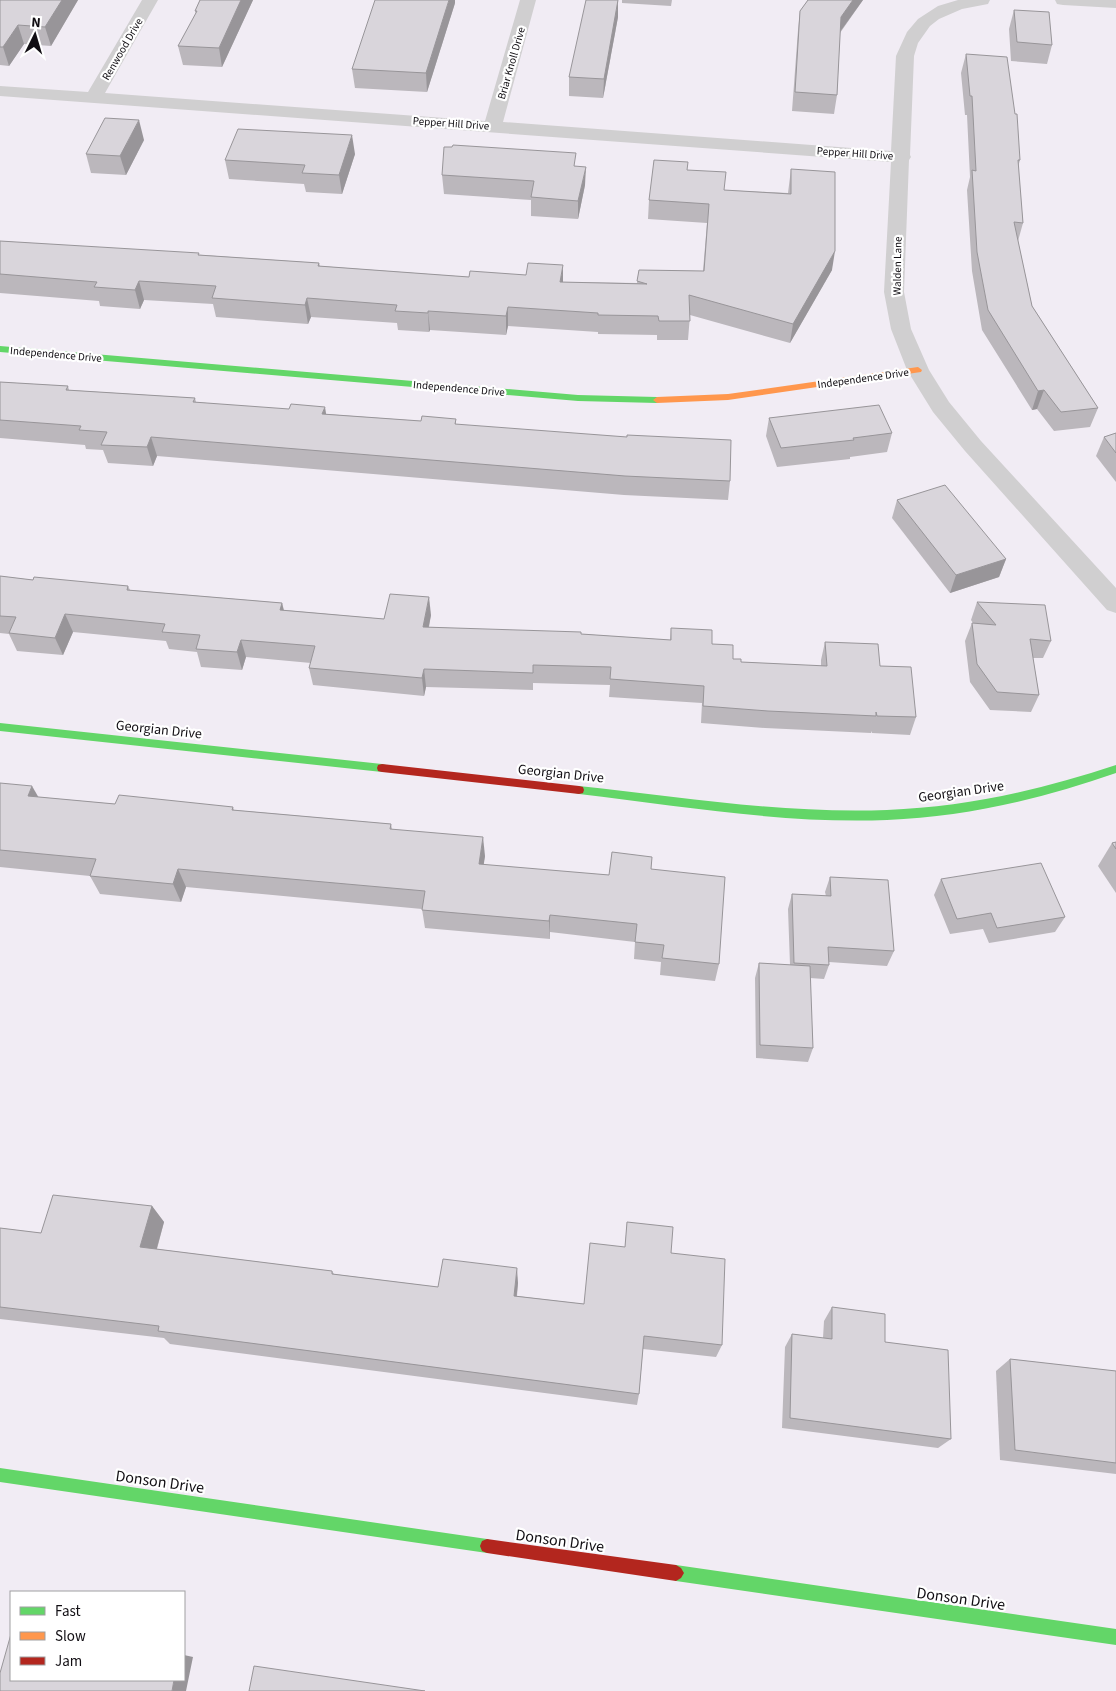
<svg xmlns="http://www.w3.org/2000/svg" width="1116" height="1691" viewBox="0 0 1116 1691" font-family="'Source Sans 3',sans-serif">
<rect width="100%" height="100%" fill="#f1ecf4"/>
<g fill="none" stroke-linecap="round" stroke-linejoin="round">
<g fill="#d0cfd0" fill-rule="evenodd">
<polygon points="142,0 158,0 105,93 485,121 520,0 536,0 503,122 891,151 896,56 907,32 918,19 938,6 958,0 990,0 988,4 962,9 939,19 930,26 918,43 914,56 910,155 911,157 909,160 904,292 911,329 929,370 949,402 981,441 1116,588 1116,613 1107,610 965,451 933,412 907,370 891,329 884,292 891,162 0,96 0,86 88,92"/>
<polygon points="1055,0 1116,0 1116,8 1063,5 1057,4"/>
</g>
<g fill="#63d668" fill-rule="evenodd">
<polygon points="0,346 578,395 657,397 661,400 657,403 578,401 0,352"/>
<polygon points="0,723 382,764 386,765 387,768 386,771 382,772 0,731"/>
<path d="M1116 765V773C1042 799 966 817 887 820 784 824 681 806 579 794L575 793 574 790 575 787 579 786C681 797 784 814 887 810 966 807 1041 790 1116 765Z"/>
<polygon points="0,1468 487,1539 492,1541 494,1546 492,1551 487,1553 0,1482"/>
<polygon points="676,1565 1116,1629 1116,1645 676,1581 671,1578 668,1573 671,1568"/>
</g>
<polygon fill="#ff974d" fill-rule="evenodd" points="918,367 922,370 921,372 728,400 657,403 653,400 657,397 728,394"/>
<g fill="#b3261e" fill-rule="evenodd">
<polygon points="382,764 579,786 583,787 584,790 583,793 579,794 382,772 378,771 377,768 378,765"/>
<polygon points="487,1539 676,1565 681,1568 684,1573 681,1578 676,1581 487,1553 482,1551 480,1546 482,1541"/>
</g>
</g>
<g fill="#bbb7bc">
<polygon points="0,0 78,0 51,46 24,44 9,66 0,65"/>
<polygon points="200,0 253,0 222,67 183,65 178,46 196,14 195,11"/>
<polygon points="618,0 618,17 603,98 569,96 569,77"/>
<polygon points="622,0 672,0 671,6 622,3"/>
<polygon points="808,0 863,0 840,33 837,95 834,114 792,111 798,30 800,11"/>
<polygon points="455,3 427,92 355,88 352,69"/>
<polygon points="1014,10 1052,45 1047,64 1011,61 1009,29"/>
<polygon points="966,54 1020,160 1018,167 1023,223 1018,241 1032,306 1098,408 1090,427 1054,431 1037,409 1032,410 982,330 972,271 967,190 970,177 967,115 965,115 961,73"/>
<polygon points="144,140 126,175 91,173 86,154"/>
<polygon points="355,154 342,194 306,192 304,184 229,179 225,160"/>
<polygon points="576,166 585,185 578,219 531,216 531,200 444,194 442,175"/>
<polygon points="791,169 832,270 790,343 690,315 688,340 657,340 657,335 598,334 598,332 508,326 506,335 430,330 429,332 398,330 397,323 311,317 308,324 216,317 213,304 144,300 140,309 100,306 99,301 0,293 0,241 319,263 320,266 469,277 563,282 637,283 639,270 703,271 707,223 648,219 649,200 687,170 724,190 788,193"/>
<polygon points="0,382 68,386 69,390 195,398 196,402 326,414 421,421 456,419 456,424 730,481 728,500 624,495 157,456 153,466 108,463 103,450 86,449 85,445 0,438"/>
<polygon points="769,418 892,433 887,452 850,457 850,459 777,467 766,436"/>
<polygon points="1116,433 1116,482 1096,456 1104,437"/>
<polygon points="897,500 1006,559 999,577 950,593 892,518"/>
<polygon points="0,576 33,580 128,586 130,590 282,603 284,610 384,619 431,615 429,627 581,634 670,640 671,628 712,644 733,659 741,662 821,666 821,660 825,642 880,666 916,717 910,735 872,733 871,731 871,733 765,728 701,723 702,703 609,697 610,685 533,683 533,690 426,687 424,696 313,685 309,668 311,663 246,657 242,670 201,667 197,652 169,649 166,641 73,632 63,655 17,651 9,634 0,633"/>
<polygon points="977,602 1051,641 1043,658 1033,658 1039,695 1031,712 990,710 970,682 965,641 972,623 973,623 971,620"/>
<polygon points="0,783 38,797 115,804 233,807 234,810 391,824 392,829 485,856 483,865 609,875 651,869 719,964 715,981 660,975 661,962 634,959 635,942 550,932 550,939 425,928 422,909 186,887 181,902 100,894 90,876 0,867"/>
<polygon points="1116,842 1116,893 1098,866 1112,843"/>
<polygon points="830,877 894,951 887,966 829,962 829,965 824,979 810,978 813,1048 808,1062 756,1058 755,978 759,963 790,965 788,909 792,894 826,896 825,892"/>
<polygon points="941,879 1065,917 1055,932 989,943 983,929 950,934 934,895"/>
<polygon points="152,1206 164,1222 157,1249 332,1271 334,1274 438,1287 518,1283 517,1296 584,1304 625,1247 627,1222 671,1253 722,1345 716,1357 643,1349 639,1394 637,1405 170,1344 164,1338 0,1319 0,1228 41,1233"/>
<polygon points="832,1307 885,1342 951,1439 938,1448 782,1428 785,1347 792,1334 823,1338 824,1321"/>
<polygon points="1010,1359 1116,1371 1116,1474 1000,1460 996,1371"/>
</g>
<g fill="#989599">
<polygon points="62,0 78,0 51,46 45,27"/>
<polygon points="241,0 253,0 222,67 219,48"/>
<polygon points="449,0 455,0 455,3 427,92 426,73"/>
<polygon points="618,0 618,17 603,98 604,79"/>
<polygon points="853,0 863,0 837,36 841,17"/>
<polygon points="18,25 24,44 9,66 3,47"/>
<polygon points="139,120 144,140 126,175 120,156"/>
<polygon points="352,135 355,154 342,194 339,175"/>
<polygon points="586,167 585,185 578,219 578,201"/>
<polygon points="835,251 832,270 790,343 793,324"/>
<polygon points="563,265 563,284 560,282"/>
<polygon points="139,281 144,300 140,309 135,290"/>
<polygon points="307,298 311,317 308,324 305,305"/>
<polygon points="508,307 508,326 506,335 506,316"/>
<polygon points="428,311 430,330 429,332 428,313"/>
<polygon points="1044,390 1037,409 1032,410 1038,391"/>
<polygon points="325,407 328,426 322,414"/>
<polygon points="151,437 157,456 153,466 147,447"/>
<polygon points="1006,559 999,577 950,593 956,575"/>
<polygon points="429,597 431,615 425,645 423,627"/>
<polygon points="282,603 286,621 280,610"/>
<polygon points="65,614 73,632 63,655 55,638"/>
<polygon points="241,640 246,657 242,670 237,652"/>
<polygon points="424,669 426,687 424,696 422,678"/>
<polygon points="32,786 43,805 28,796"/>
<polygon points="483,837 485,856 481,883 479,864"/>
<polygon points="178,869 186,887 181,902 173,884"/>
<polygon points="550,915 550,939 549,921"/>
<polygon points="152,1206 164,1222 153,1262 140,1247"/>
<polygon points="517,1268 518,1283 515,1310 514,1296"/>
<polygon points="184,1655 193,1657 186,1691 172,1691 174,1680 184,1680"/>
</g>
<g fill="#d9d5db" stroke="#989599">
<polygon points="0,0 62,0 45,27 18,25 3,47 0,47"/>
<polygon points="200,0 241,0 219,48 178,46 197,11 195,11"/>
<polygon points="375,0 449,0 426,73 352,69"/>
<polygon points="586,0 618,0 604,79 569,77"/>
<polygon points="808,0 853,0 841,17 837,95 795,92 800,11"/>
<polygon points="1014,10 1049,12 1052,45 1017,42"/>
<polygon points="966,54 1007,57 1015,114 1017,114 1020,160 1018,160 1023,223 1014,222 1032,306 1098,408 1061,412 1044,390 1038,391 988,310 977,252 972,170 976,171 972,96 970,96"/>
<polygon points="105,118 139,120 120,156 86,154"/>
<polygon points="238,129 352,135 339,175 302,173 305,165 225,160"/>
<polygon points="453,145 576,153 574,166 586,167 578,201 531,197 534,181 442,175 444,147 452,147"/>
<polygon points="654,160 688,162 687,170 726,172 724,190 791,194 791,169 835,172 835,251 793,324 689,295 690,321 659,321 658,316 598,315 598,313 508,307 506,316 428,311 428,313 395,311 397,305 307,298 305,305 212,298 216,286 139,281 135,290 94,287 97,282 0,274 0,241 199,253 198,255 319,263 318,266 469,277 470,271 526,275 528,263 563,265 560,282 647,284 637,281 639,270 704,271 709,204 649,200"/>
<polygon points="0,382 68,386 66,390 195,398 193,402 289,409 291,404 325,407 322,414 421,421 422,416 456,419 455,424 627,437 627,435 731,440 730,481 625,476 151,437 147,447 101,445 107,432 79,430 81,426 0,420"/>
<polygon points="879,405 892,433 853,438 854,440 781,448 769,418"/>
<polygon points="1116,433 1116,453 1104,437"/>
<polygon points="945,485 1006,559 956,575 897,500"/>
<polygon points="0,576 33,580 34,577 128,586 127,590 282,603 280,610 384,619 390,594 429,597 423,627 581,632 581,634 671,640 671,628 712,630 712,644 733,645 733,659 741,659 741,662 827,666 825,642 878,644 880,666 911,667 916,717 877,716 876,712 876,716 768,711 703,706 704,686 610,679 611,667 533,665 533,673 424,669 422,678 309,668 315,646 241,640 237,652 196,649 200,635 162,632 165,624 65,614 55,638 9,633 16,617 0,616"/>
<polygon points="977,602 1045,605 1051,641 1030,639 1039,695 997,692 977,664 972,623 996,625"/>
<polygon points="0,783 32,786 28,796 115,804 119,795 233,807 232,810 391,824 390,829 483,837 479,864 609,875 612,852 652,857 651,869 725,877 719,964 662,958 664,945 635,942 637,924 550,915 549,921 422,910 425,891 178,869 173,884 90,876 96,859 0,850"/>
<polygon points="1116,842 1116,849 1112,843"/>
<polygon points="1041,863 1065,917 997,928 991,913 957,919 941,879"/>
<polygon points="830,877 888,880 894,951 828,947 829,965 794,963 792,894 831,896"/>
<polygon points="759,963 810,966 813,1048 760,1045"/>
<polygon points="53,1195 152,1206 140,1247 332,1271 332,1274 438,1287 443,1259 517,1268 514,1296 584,1304 590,1243 625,1247 627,1222 673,1227 671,1253 725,1259 722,1345 644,1336 639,1394 158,1331 159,1326 0,1307 0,1228 41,1233"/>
<polygon points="832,1307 885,1314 885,1342 948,1350 951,1439 790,1418 792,1334 832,1339"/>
<polygon points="1010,1359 1116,1371 1116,1463 1015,1450"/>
<polygon points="11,1634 11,1680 174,1680 172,1691 0,1691 0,1673"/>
<polygon points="254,1666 425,1691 249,1691"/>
</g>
<g text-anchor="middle" stroke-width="4.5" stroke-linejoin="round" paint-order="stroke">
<g font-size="11" fill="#110e13" stroke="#fff">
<text transform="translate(122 49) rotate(-60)" y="4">Renwood Drive</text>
<text transform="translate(511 63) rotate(-74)" y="4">Briar Knoll Drive</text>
<text transform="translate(451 123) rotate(4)" y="4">Pepper Hill Drive</text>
<text transform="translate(855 153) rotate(4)" y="4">Pepper Hill Drive</text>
<text transform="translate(897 266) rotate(-89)" y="4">Walden Lane</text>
<text transform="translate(56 354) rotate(5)" y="4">Independence Drive</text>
<text transform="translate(863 378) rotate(-8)" y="4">Independence Drive</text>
<text transform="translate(459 388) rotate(5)" y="4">Independence Drive</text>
</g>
<g font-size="14" fill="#110e13" stroke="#fff">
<text transform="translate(159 729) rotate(6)" y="5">Georgian Drive</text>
<text transform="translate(561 773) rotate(6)" y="5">Georgian Drive</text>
<text transform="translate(961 791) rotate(-8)" y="5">Georgian Drive</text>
</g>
<g font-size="16" fill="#110e13" stroke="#fff">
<text transform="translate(160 1481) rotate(8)" y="6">Donson Drive</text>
<text transform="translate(560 1540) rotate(8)" y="6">Donson Drive</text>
<text transform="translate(961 1598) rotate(8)" y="6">Donson Drive</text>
</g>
</g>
<rect x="10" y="1591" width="175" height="90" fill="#ffffff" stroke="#a09fa1"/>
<rect x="20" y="1607" width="25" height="8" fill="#63d668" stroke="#a09fa1"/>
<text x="55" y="1616" font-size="15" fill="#110e13">Fast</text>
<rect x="20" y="1632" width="25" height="8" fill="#ff974d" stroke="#a09fa1"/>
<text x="55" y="1641" font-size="15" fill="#110e13">Slow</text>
<rect x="20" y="1657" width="25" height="8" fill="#b3261e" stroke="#a09fa1"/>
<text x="55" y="1666" font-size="15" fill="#110e13">Jam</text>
<g transform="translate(35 35) rotate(5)" stroke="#ffffff" stroke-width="4" paint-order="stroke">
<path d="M0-4L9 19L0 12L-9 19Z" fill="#110e13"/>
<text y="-8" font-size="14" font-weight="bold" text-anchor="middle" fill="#110e13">N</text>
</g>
</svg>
